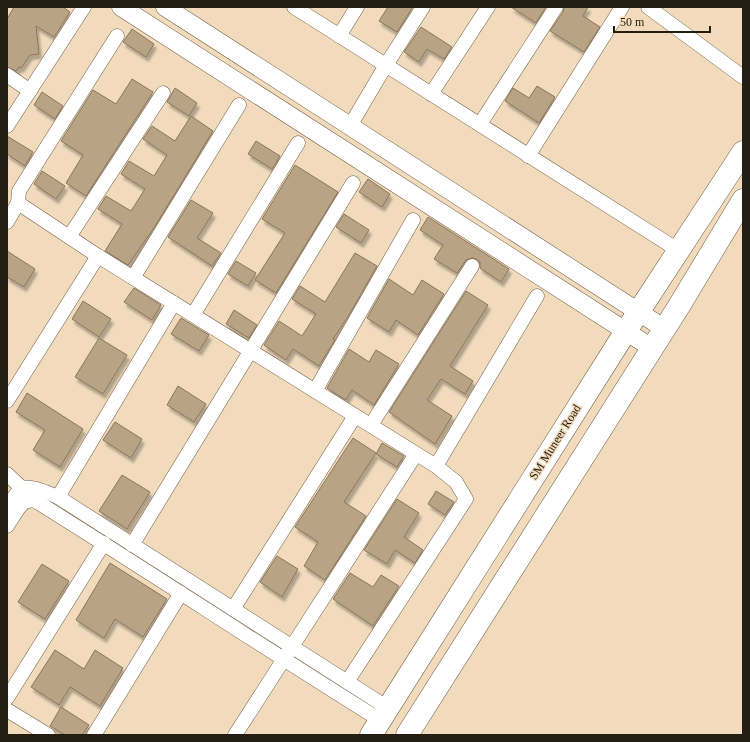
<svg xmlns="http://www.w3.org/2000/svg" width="750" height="742" viewBox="0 0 750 742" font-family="Georgia,serif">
<defs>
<filter id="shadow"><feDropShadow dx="2.5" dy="4.5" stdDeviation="1" flood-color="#0004"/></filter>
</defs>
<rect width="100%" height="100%" fill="#f1dbbc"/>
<g fill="#b8a385" stroke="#897559" filter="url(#shadow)">
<polygon points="14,7 63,7 70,12 54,37 36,26 39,54 30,55 21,68 19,67 16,71 7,67 7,19"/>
<polygon points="388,7 413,7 397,32 379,21"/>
<polygon points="511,7 546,7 536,23"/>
<polygon points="564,7 588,7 583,16 600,27 584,52 550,31 563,12"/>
<polygon points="421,27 452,47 444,59 427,49 419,62 404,52"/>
<polygon points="132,29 154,44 146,57 123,42"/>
<polygon points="132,79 153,92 86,196 66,183 83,155 61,141 93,90 116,104"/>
<polygon points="537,86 555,97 539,123 505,101 513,88 529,98"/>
<polygon points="175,88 197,103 189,116 167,102"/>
<polygon points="42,92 63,106 55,119 34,105"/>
<polygon points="191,116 213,131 154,228 128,265 105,251 122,224 98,209 106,196 131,211 145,189 121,174 129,161 154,176 167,155 143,139 152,126 175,141"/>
<polygon points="7,136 33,152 25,166 7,154"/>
<polygon points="256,141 280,156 272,169 248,154"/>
<polygon points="295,165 338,192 276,293 255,280 285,233 262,219"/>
<polygon points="42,171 65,186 56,199 34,184"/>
<polygon points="368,179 390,194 382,207 359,192"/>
<polygon points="191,200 213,213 197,238 221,253 212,266 168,237"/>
<polygon points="344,214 369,230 361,243 336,227"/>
<polygon points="428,217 509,269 501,282 480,268 480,262 476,259 472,258 466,260 457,273 434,259 443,245 420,230"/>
<polygon points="7,251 35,269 24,287 7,277"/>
<polygon points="355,253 377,266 349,315 333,339 335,340 319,366 293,349 286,360 264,345 279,321 302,336 316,314 292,299 300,286 325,302"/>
<polygon points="236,261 256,273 248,286 228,274"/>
<polygon points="389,279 413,295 422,280 444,294 418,335 396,320 389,332 367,318"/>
<polygon points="134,288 161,305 152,320 124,302"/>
<polygon points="466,291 488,305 450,366 473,381 465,394 441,379 427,400 452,416 435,444 389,412"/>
<polygon points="83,301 111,319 99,337 72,319"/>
<polygon points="234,310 257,325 249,338 226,324"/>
<polygon points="181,318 209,335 199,351 171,334"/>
<polygon points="99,338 127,355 103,394 75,377"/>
<polygon points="349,349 369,362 376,350 399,364 374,405 352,390 346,400 327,388"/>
<polygon points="178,386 206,404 194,422 167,405"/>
<polygon points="27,393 83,429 60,467 33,450 45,430 16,412"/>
<polygon points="115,422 142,439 131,458 103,440"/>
<polygon points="353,438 376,453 344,502 366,516 325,580 304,566 318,542 295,527"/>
<polygon points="382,443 404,456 397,467 376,454"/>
<polygon points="122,475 150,492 127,529 99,511"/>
<polygon points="436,491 454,502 445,515 428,504"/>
<polygon points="397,499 419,513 404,537 423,550 415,563 395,550 387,564 364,550"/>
<polygon points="277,556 298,569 282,597 260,582"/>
<polygon points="110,563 167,599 143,637 115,619 104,638 76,620"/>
<polygon points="42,564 69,581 45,619 18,602"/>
<polygon points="350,573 373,587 381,575 399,586 373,626 333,599"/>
<polygon points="55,650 84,669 95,650 123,668 100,706 70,687 59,705 31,687"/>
<polygon points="61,707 89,725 82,735 65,735 50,726"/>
</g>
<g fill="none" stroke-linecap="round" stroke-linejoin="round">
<defs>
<g id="minor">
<polyline points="294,7 678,250"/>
<polyline points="648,7 743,77"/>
<polyline points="339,36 357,7"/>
<polyline points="7,75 30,91"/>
<polyline points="431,94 488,7"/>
<polyline points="480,124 556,7"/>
<polyline points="7,126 84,7"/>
<polyline points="350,126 386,65 423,7"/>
<polyline points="528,156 622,7"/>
<polyline points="18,203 98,256 436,466 456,482 466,499 347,682"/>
<polyline points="7,222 18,203 19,191 117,36"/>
<polyline points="69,237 163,93"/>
<polyline points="133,278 239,105"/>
<polyline points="193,315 298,143"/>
<polyline points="315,391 413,220"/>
<polyline points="7,401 98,256"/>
<polyline points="371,425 472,266"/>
<polyline points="436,466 537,296"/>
<polyline points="7,474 28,494"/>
<polyline points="58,497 174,303"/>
<path d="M7 506 21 488C34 486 45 492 58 497L388 708"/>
<path d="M7 526 18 509 24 502 34 500C150 572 264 648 380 720"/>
<polyline points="132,545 353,183"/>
<polyline points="233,609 355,416"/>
<polyline points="7,698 104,543"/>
<polyline points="7,710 48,735"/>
<polyline points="94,735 181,593"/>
<polyline points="235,735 416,454"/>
</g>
<g id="tertiary">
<polyline points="121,7 652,348"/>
<polyline points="165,7 665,329"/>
</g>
<g id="primary">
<polyline points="371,735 626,331 743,152"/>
<polyline points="407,735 679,306 743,200"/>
</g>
</defs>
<use href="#minor" stroke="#705d42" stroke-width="15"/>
<use href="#tertiary" stroke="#705d42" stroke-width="19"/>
<use href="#primary" stroke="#705d42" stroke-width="23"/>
<use href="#minor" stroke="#fff" stroke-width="14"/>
<use href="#tertiary" stroke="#fff" stroke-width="18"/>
<use href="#primary" stroke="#fff" stroke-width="22"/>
</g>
<g text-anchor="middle" stroke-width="3" stroke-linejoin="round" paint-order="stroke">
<g font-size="12" fill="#241d11" stroke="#f1dbbc">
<text transform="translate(555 442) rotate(-58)" y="4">SM Muneer Road</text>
</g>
</g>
<rect width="750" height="742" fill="none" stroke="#241d11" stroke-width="16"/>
<path d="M614 26v6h96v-6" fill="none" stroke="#241d11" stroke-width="2"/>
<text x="620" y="26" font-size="12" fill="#241d11" stroke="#f1dbbc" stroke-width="3" paint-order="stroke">50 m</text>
</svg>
